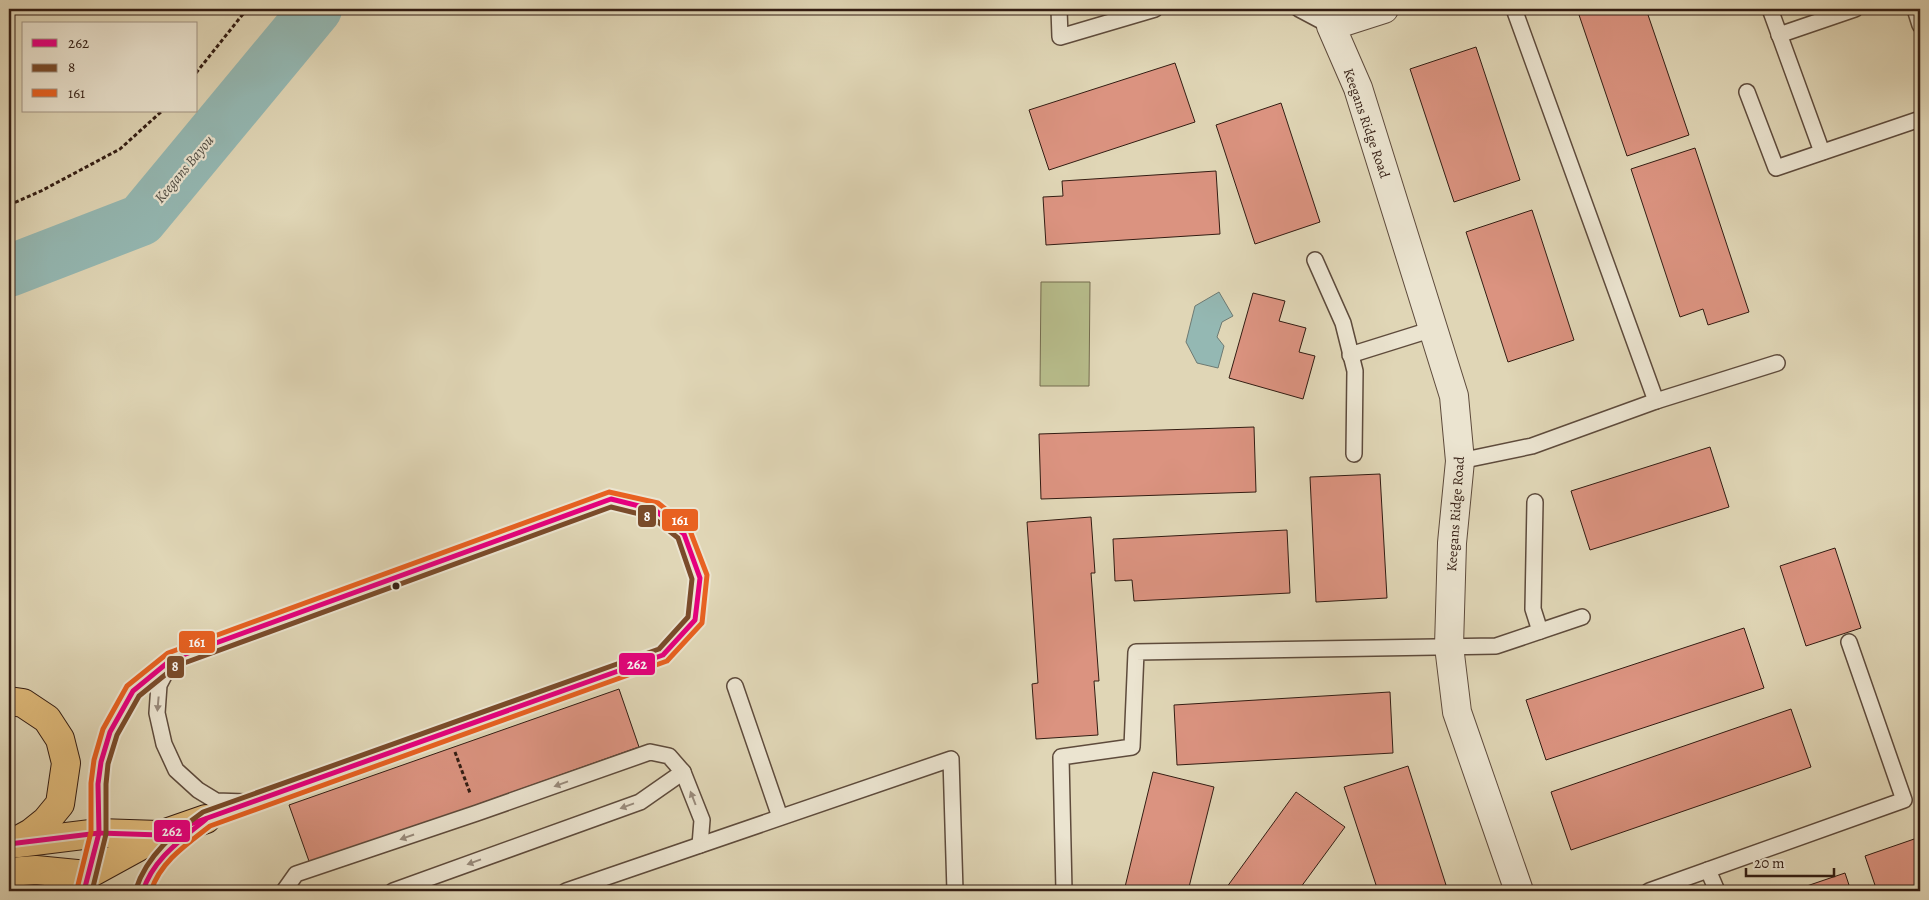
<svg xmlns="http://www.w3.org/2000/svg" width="1929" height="900" viewBox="0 0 1929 900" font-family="Alegreya,serif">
<rect width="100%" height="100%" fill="#e0d6b6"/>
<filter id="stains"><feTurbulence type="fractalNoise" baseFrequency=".004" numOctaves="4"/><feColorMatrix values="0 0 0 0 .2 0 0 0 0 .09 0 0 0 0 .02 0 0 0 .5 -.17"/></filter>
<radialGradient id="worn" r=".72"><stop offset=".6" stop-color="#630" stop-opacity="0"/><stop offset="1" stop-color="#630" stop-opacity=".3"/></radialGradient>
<polygon fill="#b7bc8b" stroke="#756c4f" points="1041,282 1090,282 1089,386 1040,386"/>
<polygon fill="#94b8b3" stroke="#6d7a73" points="1219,292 1233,316 1222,322 1217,337 1224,346 1218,368 1197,363 1186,342 1195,306"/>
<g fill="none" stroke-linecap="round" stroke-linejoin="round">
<polyline stroke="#94b8b3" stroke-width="52" points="9,271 141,220 316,9"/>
</g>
<g fill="#db9380" stroke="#331d13">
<polygon points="1577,9 1646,9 1689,135 1627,156"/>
<polygon points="1476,47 1520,180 1454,202 1410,69"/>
<polygon points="1175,63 1195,122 1049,170 1029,110"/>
<polygon points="1281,103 1320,222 1255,244 1216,125"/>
<polygon points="1695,148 1749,312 1708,325 1703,309 1680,317 1631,169"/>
<polygon points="1216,171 1220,234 1046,245 1043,197 1063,196 1062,181"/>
<polygon points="1532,210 1574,340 1508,362 1466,232"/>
<polygon points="1253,293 1285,301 1279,321 1306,328 1299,352 1315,356 1303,399 1229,378"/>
<polygon points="1254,427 1256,492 1041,499 1039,434"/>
<polygon points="1710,447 1729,507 1590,550 1571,491"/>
<polygon points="1380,474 1387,598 1316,602 1310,477"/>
<polygon points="1091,517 1095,573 1091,573 1099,681 1094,681 1098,735 1036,739 1032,684 1038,683 1027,522"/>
<polygon points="1287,530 1290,593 1134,601 1132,580 1115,581 1113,539"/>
<polygon points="1835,548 1861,628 1806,646 1780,566"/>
<polygon points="1744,628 1764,688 1546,760 1526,700"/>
<polygon points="619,689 639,747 310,864 289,805"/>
<polygon points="1390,692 1393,753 1177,765 1174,705"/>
<polygon points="1791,709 1811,767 1571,850 1551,792"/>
<polygon points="1408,766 1446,885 1426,891 1378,891 1344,787"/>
<polygon points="1153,772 1214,787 1188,891 1124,891"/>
<polygon points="1296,792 1345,827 1298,891 1224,891"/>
<polygon points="1920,837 1920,891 1877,891 1865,856"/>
<polygon points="1845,873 1851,891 1792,891"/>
</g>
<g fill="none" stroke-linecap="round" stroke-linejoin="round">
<defs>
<g id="service">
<polyline points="1059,9 1060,37 1155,9"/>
<polyline points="1299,9 1331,26"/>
<polyline points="1514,9 1656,401"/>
<polyline points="1770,9 1822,152"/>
<polyline points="1915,9 1920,25"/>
<polyline points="1779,35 1855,9"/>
<polyline points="1747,92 1776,168 1920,119"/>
<polyline points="1315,260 1343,323 1355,371 1354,454"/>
<polyline points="1350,355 1433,329"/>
<polyline points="1460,461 1532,446 1656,401 1777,363"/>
<polyline points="1535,502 1533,609 1540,631"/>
<polyline points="170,664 159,685 157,713 164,744 176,770 198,790 216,801 246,802"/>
<polyline points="735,686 780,817"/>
<polyline points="1708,870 1717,891"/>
<path d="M84 891 99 833 98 784 101 762 110 732 133 691 172 659 611 499 655 510 684 534 700 578 695 620 663 655 206 819C183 838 149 861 143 891"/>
<polyline points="284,891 296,874 477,813 650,752 669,756 683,772 702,820 700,845"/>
<polyline points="393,891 640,802 683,772"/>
<polyline points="566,891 951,759 955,891"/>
<polyline points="1064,891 1061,757 1132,747 1136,652 1496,646 1582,617"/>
<polyline points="1649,891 1904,800 1849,642"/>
</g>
<polyline id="minor" points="1384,9 1331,26 1358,88 1454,396 1460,461 1452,543 1449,646 1457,712 1519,891"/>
<g id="motorway">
<polyline points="9,701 23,703 47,719 60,739 66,763 60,804 46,821 31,833 11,844"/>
<polyline points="18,843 99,833 159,835"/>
<polyline points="9,872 36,870 87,875 160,835 206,819"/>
</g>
</defs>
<use href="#service" stroke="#5e4b3c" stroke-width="18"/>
<use href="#minor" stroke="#5e4b3c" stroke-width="30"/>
<use href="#motorway" stroke="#331d13" stroke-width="30"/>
<g stroke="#331d13" stroke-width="3" stroke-dasharray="4 2.5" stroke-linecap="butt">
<polyline points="196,73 247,9"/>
<polyline points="9,205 41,191 120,149 162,111"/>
<polyline points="455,752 470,793"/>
</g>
<use href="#service" stroke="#ebe4d0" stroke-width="15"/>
<use href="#minor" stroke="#ebe4d0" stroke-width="28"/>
<use href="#motorway" stroke="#e0bb7b" stroke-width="28"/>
<defs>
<g id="bus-1">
<polygon points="611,499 655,510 684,534 700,578 695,620 663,655 160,835 99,833 98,784 101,762 110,732 133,691 172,659"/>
<polyline points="9,844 99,833"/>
<polyline points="84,891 99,833"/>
<path d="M143 891C153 859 181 840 206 819"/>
</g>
<path id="bus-2" d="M92 891 106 834V784L108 764 117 735 139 696 176 666 611 507 652 517 678 538 692 579 688 617 659 649 203 812C175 832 147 855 136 889"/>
<path id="bus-3" d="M77 889 91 832V783L94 760 103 729 127 686 168 653 609 492 658 503 689 528 707 575 702 623 667 661 210 826C187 844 160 862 151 891"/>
</defs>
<use href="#bus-1" stroke="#ebe4d0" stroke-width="9"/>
<use href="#bus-2" stroke="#ebe4d0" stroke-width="9"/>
<use href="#bus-3" stroke="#ebe4d0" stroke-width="9"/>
<use href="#bus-1" stroke="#e5007d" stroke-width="5"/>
<use href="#bus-2" stroke="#7a4b2a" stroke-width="5"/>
<use href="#bus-3" stroke="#e86121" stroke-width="5"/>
</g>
<defs><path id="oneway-solid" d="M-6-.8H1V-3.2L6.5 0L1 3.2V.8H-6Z" transform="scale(1.25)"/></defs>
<g fill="#988a7b">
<use href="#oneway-solid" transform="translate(158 704) rotate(95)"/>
<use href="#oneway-solid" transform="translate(561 784) rotate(160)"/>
<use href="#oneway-solid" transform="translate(693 798) rotate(-111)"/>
<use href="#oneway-solid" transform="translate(627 806) rotate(160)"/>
<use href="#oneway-solid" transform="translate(407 837) rotate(161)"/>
<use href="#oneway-solid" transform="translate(474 862) rotate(160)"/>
</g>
<circle fill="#331d13" stroke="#ebe4d0" stroke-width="2" cx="396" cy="586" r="4.5"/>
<g text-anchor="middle" stroke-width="4.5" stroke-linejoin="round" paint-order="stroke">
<g font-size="14" fill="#331d13" stroke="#ebe4d0">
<text transform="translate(1367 123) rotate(71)" y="5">Keegans Ridge Road</text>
<text transform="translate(1455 514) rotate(-86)" y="5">Keegans Ridge Road</text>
</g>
<g font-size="15" font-style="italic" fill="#504c43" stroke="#ebe4d0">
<text transform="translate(184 169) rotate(-50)" y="5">Keegans Bayou</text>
</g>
</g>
<g stroke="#ebe4d0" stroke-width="2">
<rect x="637" y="504" width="20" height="24" rx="5" fill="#7a4b2a"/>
<rect x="661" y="508" width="38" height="24" rx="5" fill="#e86121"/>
<rect x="178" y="630" width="38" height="24" rx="5" fill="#e86121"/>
<rect x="618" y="652" width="38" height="24" rx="5" fill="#e5007d"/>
<rect x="166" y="655" width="19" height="24" rx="5" fill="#7a4b2a"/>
<rect x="153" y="819" width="38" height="24" rx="5" fill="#e5007d"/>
</g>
<g font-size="14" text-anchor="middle" font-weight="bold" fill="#fff">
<text x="647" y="521">8</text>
<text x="680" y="525">161</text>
<text x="197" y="647">161</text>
<text x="637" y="669">262</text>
<text x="175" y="671">8</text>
<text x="172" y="836">262</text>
</g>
<rect width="1929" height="900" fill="none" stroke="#e0d6b6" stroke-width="30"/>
<rect x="10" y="10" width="1909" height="880" fill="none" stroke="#331d13" stroke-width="2.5"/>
<rect x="15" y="15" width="1899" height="870" fill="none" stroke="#331d13"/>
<rect x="22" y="22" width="175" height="90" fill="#ebe4d0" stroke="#a19484"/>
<rect x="32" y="39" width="25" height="8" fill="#e5007d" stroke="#a19484"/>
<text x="68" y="48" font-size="15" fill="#331d13">262</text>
<rect x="32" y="64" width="25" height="8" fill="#7a4b2a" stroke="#a19484"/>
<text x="68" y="72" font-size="15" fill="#331d13">8</text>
<rect x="32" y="89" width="25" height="8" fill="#e86121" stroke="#a19484"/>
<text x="68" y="98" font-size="15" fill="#331d13">161</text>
<path d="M1746 868v8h88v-8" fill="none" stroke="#331d13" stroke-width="2.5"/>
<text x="1754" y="868" font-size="15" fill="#331d13" stroke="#ebe4d0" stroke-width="4" paint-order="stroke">20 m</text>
<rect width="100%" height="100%" filter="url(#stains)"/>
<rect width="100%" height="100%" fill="url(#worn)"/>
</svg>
